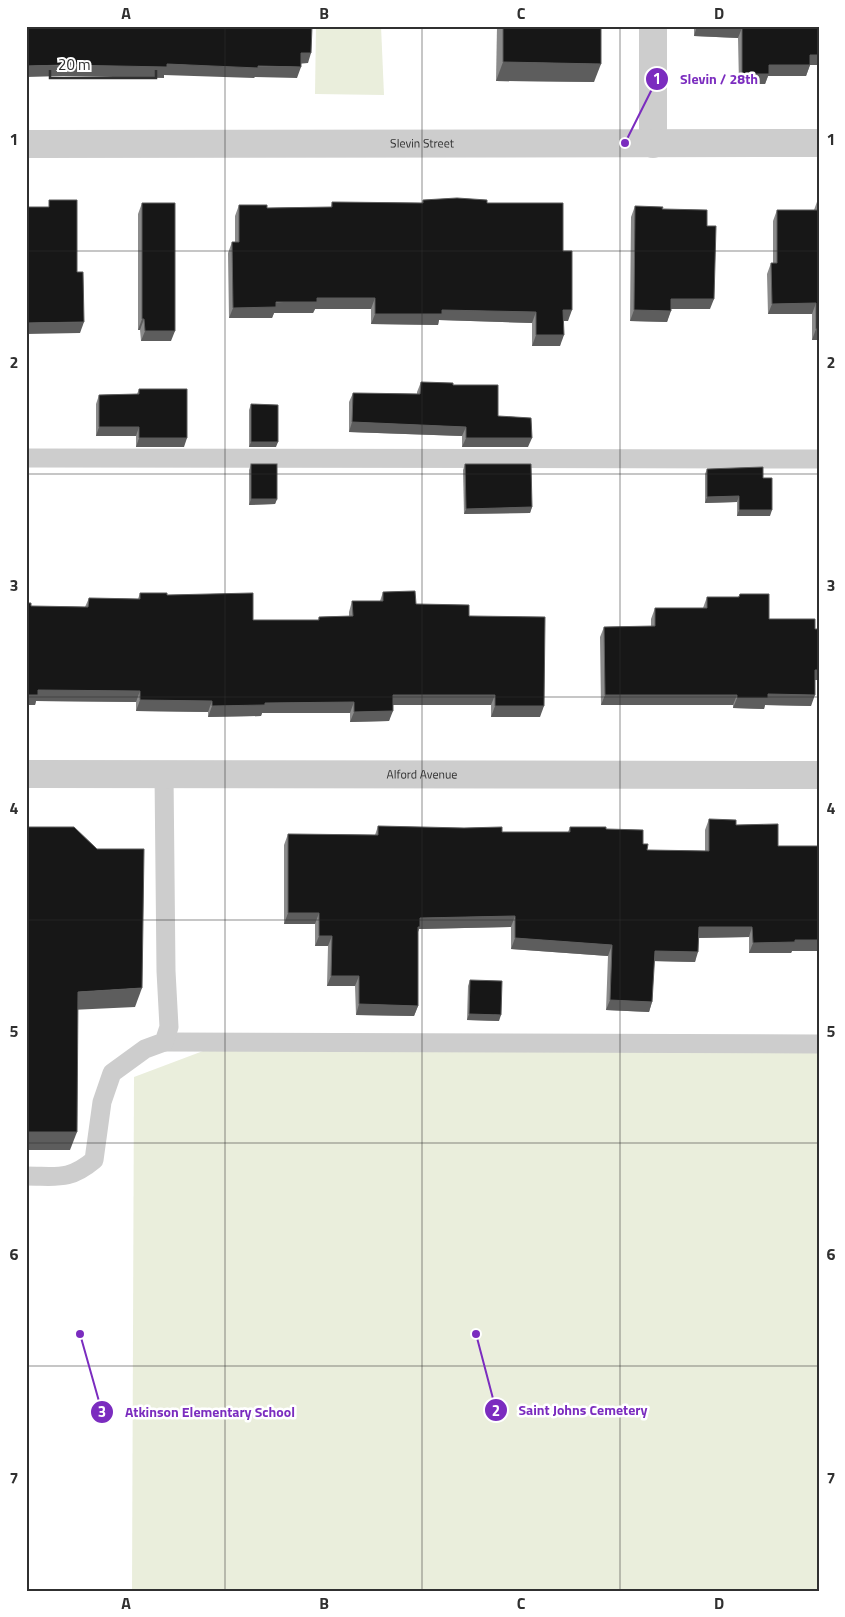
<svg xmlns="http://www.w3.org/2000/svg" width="845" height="1617" viewBox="0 0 845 1617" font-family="'Titillium Web',sans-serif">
<rect width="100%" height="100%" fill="#fff"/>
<g fill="#eaeedc">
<polygon points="316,26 381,26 384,95 315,94"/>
<polygon points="219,1045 819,1049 819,1591 132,1591 134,1077"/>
</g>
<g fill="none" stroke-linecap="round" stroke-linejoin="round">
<g stroke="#cdcdcd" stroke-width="19">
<polyline points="26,458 819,459"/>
<polyline points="164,1042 819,1044"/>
<path d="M26 1176C57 1176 69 1181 94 1160L102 1102 112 1073 145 1049 164 1042 169 1027 166 971 164 774"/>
</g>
<g stroke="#cdcdcd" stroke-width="28">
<polyline points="653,26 653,144"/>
<path id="s1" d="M26 144 819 143"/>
<path id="s2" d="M26 774 819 775"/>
</g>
</g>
<g fill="#8b8b8b">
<polygon points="497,26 601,26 594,82 496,81"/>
<polygon points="694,26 819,26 819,65 810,65 806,76 768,76 765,84 739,84 738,38 694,36"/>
<polygon points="818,199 819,340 812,340 812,314 768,314 767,274 771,263 773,263 773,221 777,210 814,210"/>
<polygon points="423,200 487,203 563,251 568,321 563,321 560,346 532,346 532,323 439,320 438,325 371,324 371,309 315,309 313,313 274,313 272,318 229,318 228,253 232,242 235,242 235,216 239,205 267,208 331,207 332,202 422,203"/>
<polygon points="142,203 171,341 141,341 140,330 138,330 138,214"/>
<polygon points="635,206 662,209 707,226 710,309 671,309 667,322 630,321 631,217"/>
<polygon points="421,382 453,385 498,416 528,447 462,447 462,436 349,432 349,402 353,393 417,394 417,392"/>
<polygon points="139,389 184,447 136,447 136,436 96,436 96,404 99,395 137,394"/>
<polygon points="251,404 276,447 249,447 249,410"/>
<polygon points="251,464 277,499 275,504 249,505 249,470"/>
<polygon points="465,464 532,507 530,513 464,514 463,470"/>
<polygon points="707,469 763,478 770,516 737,516 737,502 705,503 705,474"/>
<polygon points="383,592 416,604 469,616 540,717 491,717 491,705 393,705 389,721 350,722 350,713 262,713 261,716 208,717 208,712 136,711 136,702 36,701 35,705 26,705 26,603 31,606 85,607 89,598 138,599 140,593 167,595 253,620 318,620 319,617 349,616 349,612 352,601 380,601"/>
<polygon points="740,594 769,619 815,680 811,706 765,705 764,709 733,708 733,705 601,705 600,637 604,627 651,626 651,619 655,608 703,608 707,597 738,597"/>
<polygon points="709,819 736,825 778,846 819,846 819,951 792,951 791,953 749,953 749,937 699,938 695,962 654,961 652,1002 649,1012 606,1010 608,956 511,949 511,927 419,929 418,932 418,1006 414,1016 356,1015 355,986 327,986 328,946 315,946 315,924 284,924 284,845 288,834 375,835 378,826 502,832 568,832 570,827 606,829 643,844 647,850 705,851 705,830"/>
<polygon points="470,980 499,1021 467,1020 468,986"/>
</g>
<g fill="#5d5d5d">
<polygon points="697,26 712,26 742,28 738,38 694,36"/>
<polygon points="301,53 311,53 308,63 297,64"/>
<polygon points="810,55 819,55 819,65 806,65"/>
<polygon points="503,62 601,64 594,82 496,81"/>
<polygon points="167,64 301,67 297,78 255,77 254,78 164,75 164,78 63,76 26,77 26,66"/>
<polygon points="769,65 810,65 806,76 768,76 765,84 739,84 742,74"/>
<polygon points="317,298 375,298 371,309 315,309 313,313 274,313 272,318 229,318 233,308"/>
<polygon points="671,299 714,299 710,309 667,309"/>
<polygon points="816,303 812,314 768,314 772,304"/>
<polygon points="442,310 536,312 532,323 439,320 438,325 371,324 375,314"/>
<polygon points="563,310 572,310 568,321 559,321"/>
<polygon points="634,310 671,311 667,322 630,321"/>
<polygon points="142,319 144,319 140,330 138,330"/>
<polygon points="84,322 80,333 26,334 26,323"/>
<polygon points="816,329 819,329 819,340 812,340"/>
<polygon points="145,331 175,331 171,341 141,341"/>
<polygon points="536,335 564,335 560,346 532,346"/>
<polygon points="352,422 466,427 462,436 349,432"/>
<polygon points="99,427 139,427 136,436 96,436"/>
<polygon points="139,438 187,438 184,447 136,447"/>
<polygon points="466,438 532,438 528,447 462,447"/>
<polygon points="251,442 278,442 276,447 249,447"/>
<polygon points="739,496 737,502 705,503 707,497"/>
<polygon points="251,499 277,499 275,504 249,505"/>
<polygon points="532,507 530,513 464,514 466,509"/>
<polygon points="739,510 772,510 770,516 737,516"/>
<polygon points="815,670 819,670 819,680 811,680"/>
<polygon points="38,690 140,691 136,702 36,701 35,705 26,705 26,695"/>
<polygon points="768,694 815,695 811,706 765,705 764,709 733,708 737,698"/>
<polygon points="393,695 495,695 491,705 389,705"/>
<polygon points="605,695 737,695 733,705 601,705"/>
<polygon points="140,700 212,701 208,712 136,711"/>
<polygon points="354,702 350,713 262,713 261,716 208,717 212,706 265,703"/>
<polygon points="495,706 544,706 540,717 491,717"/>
<polygon points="393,711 389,721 350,722 354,712"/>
<polygon points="288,913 319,913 315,924 284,924"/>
<polygon points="515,916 511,927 419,929 416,937 420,918"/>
<polygon points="699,927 752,927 749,937 695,938"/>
<polygon points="319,936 332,936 328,946 315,946"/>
<polygon points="515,938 612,945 608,956 511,949"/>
<polygon points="795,940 819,940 819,951 792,951 791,953 749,953 753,943"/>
<polygon points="655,951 698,952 695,962 651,961"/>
<polygon points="331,976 359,976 355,986 327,986"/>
<polygon points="142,988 135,1007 71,1010 78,992"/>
<polygon points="610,1000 652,1002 649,1012 606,1010"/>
<polygon points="359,1004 418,1006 414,1016 356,1015"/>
<polygon points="469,1014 501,1015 499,1021 467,1020"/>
<polygon points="26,1132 77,1132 70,1150 26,1150"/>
</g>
<g fill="#171717" stroke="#5d5d5d">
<polygon points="26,26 312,26 311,53 301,53 301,67 258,66 258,68 167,64 167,67 67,65 26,66"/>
<polygon points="503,26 601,26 601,64 503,62"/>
<polygon points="712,26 819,26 819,55 810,55 810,65 769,65 769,74 742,74 742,28"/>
<polygon points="457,198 487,200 487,203 563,203 563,251 572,251 572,310 563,310 564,335 536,335 536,312 442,310 442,314 375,314 375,298 317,298 317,302 276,302 276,307 233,308 232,242 239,242 239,205 267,205 267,208 332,207 332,202 423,203 423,200"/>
<polygon points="818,199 819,199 819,329 816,329 816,303 772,304 771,263 777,263 777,210 818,210"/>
<polygon points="49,200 77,200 77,272 83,272 84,322 26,323 26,207 49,207"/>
<polygon points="142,203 175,203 175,331 145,331 144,319 142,319"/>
<polygon points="635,206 663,207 662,209 707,210 707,226 716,226 714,299 671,299 671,311 634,310"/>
<polygon points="421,382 453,383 453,385 498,385 498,416 531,418 532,438 466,438 466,427 352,422 353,393 420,394"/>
<polygon points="139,389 187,389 187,438 139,438 139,427 99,427 99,395 139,394"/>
<polygon points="251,404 278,405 278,442 251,442"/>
<rect x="251" y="464" width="26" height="35"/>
<polygon points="465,464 531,464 532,507 466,509"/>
<polygon points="763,467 763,478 772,478 772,510 739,510 739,496 707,497 707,469"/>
<polygon points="415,591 416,604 469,605 469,616 545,617 544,706 495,706 495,695 393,695 393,711 354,712 354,702 265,703 265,705 212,706 212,701 140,700 140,691 38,690 38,695 26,695 26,603 31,603 31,606 88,607 89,598 140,599 140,593 167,593 167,595 253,593 253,620 319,620 319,617 353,616 352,601 383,601 383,592"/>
<polygon points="740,594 769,594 769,619 815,619 815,629 819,629 819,670 815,670 815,695 768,694 768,698 737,698 737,695 605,695 604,627 655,626 655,608 707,608 707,597 739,597"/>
<polygon points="709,819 736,820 736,825 778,824 778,846 819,846 819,940 795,940 795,942 753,943 752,927 699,927 698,952 655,951 652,1002 610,1000 612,945 515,938 515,916 420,918 420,927 418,927 418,1006 359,1004 359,976 331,976 332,936 319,936 319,913 288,913 288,834 378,835 378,826 464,828 502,827 502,832 570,832 570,827 606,827 606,829 643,830 643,844 648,844 647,850 709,851"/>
<polygon points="26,827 74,827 97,849 144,849 142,988 78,992 77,1132 26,1132"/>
<polygon points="470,980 502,981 501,1015 469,1014"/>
</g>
<path fill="none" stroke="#303030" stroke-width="1" stroke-opacity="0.55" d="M225 26V1591M422 26V1591M620 26V1591M26 251H819M26 474H819M26 697H819M26 920H819M26 1143H819M26 1366H819"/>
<g text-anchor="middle" stroke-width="5" stroke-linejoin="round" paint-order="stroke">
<g font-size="12" fill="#303030" stroke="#fff">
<text dy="4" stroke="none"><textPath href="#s1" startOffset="396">Slevin Street</textPath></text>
<text dy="4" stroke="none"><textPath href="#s2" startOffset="396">Alford Avenue</textPath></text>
</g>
</g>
<path fill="none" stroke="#7b2cbf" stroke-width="2" d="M625 143L657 79M476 1334L496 1410M80 1334L102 1412"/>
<g fill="#7b2cbf" stroke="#fff" stroke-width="2">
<circle cx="625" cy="143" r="5"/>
<circle cx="476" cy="1334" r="5"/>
<circle cx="80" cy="1334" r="5"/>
<circle cx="657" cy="79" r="12"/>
<circle cx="496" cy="1410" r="12"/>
<circle cx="102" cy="1412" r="12"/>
</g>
<g font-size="15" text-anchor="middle" font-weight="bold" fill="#fff">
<text x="657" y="84">1</text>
<text x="496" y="1416">2</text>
<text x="102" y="1417">3</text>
</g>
<g font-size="14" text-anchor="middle" font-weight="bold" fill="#7b2cbf" stroke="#fff" stroke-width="5" stroke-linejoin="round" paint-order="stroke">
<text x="719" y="84">Slevin / 28th</text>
<text x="583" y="1415">Saint Johns Cemetery</text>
<text x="210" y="1417">Atkinson Elementary School</text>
</g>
<rect width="845" height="1617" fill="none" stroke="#ffffff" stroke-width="55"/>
<path d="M50 70v8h106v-8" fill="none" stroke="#303030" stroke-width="2.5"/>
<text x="58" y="70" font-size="15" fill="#303030" stroke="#ffffff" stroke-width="4" paint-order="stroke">20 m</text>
<rect x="28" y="28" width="790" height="1562" fill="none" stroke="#303030" stroke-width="2"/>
<g font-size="16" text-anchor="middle" font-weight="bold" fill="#303030">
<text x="126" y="19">A</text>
<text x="324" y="19">B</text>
<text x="521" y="19">C</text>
<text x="719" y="19">D</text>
<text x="14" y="145">1</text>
<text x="831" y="145">1</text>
<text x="14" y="368">2</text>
<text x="831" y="368">2</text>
<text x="14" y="591">3</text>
<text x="831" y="591">3</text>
<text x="14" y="814">4</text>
<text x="831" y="814">4</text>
<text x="14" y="1037">5</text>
<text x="831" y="1037">5</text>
<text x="14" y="1260">6</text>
<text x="831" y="1260">6</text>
<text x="14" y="1484">7</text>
<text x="831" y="1484">7</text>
<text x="126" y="1609">A</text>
<text x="324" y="1609">B</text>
<text x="521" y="1609">C</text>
<text x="719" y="1609">D</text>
</g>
</svg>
